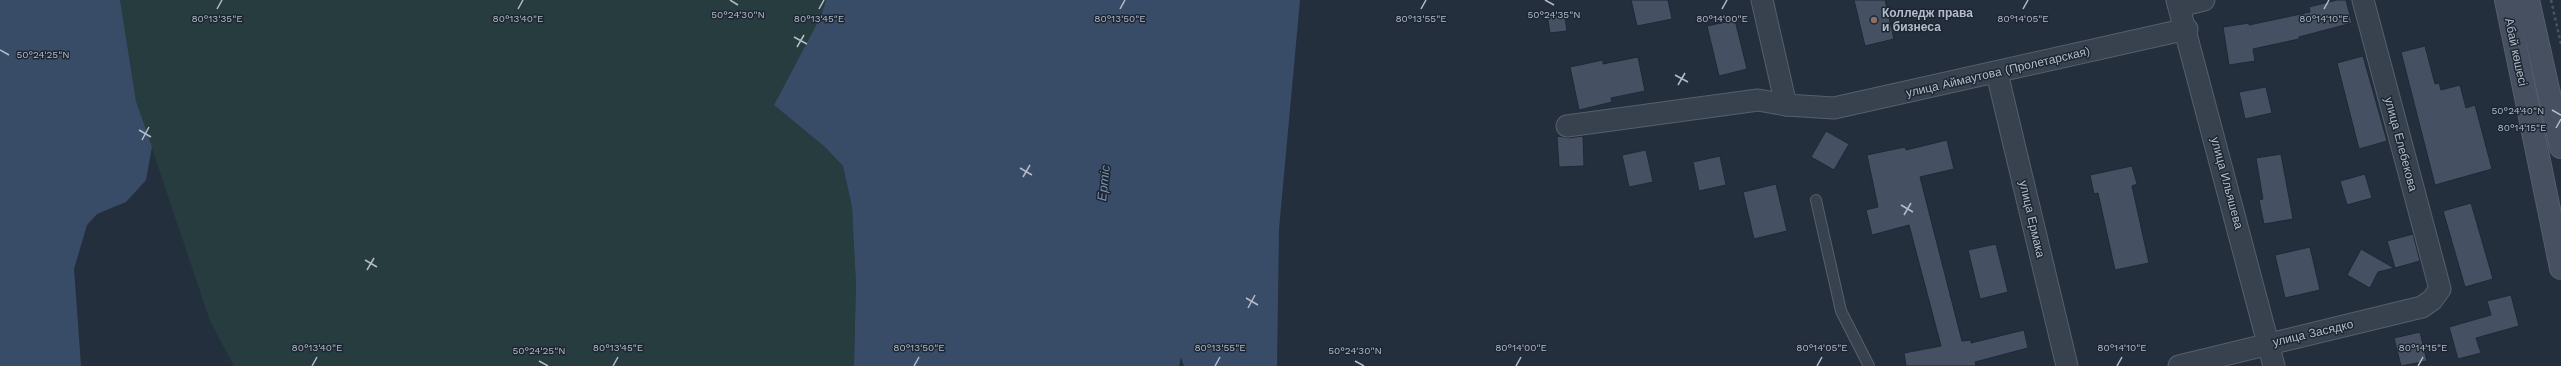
<svg xmlns="http://www.w3.org/2000/svg" width="2561" height="366" viewBox="0 0 2561 366" font-family="'Work Sans',sans-serif">
<rect width="100%" height="100%" fill="#242f3e"/>
<polygon fill="#263c3f" points="120,0 826,0 821,16 774,105 825,147 843,166 852,207 856,284 854,366 234,366 210,321 136,101"/>
<g fill="#394c67">
<polygon points="0,0 120,0 136,101 152,147 146,180 126,202 97,214 87,225 74,269 81,366 0,366"/>
<polygon points="826,0 1300,0 1279,229 1277,366 1184,366 1181,357 1179,366 854,366 856,284 852,207 843,166 825,147 774,105 821,16"/>
</g>
<g fill="#455162" stroke="#1f2835">
<polygon points="1631,0 1668,0 1672,19 1637,26"/>
<polygon points="1854,0 1885,0 1894,39 1865,46"/>
<polygon points="2337,0 2346,0 2352,23 2299,37 2299,39 2253,49 2255,61 2229,65 2223,27 2249,23 2249,25 2310,12 2309,7"/>
<polygon points="1564,11 1567,31 1550,33 1547,14"/>
<polygon points="1735,20 1747,69 1719,76 1707,26"/>
<polygon points="2425,46 2435,84 2439,83 2441,90 2460,85 2466,108 2475,105 2492,169 2435,185 2401,52"/>
<polygon points="2363,56 2387,141 2359,149 2337,63"/>
<polygon points="1638,57 1645,91 1611,98 1612,102 1579,110 1570,67 1603,60 1603,64"/>
<polygon points="2266,87 2272,113 2245,119 2239,92"/>
<polygon points="1826,131 1849,144 1834,170 1811,157"/>
<polygon points="1557,136 1569,138 1583,136 1584,166 1559,167"/>
<polygon points="1947,140 1954,169 1920,177 1962,341 1971,340 1971,343 2024,330 2028,348 1975,362 1976,366 1906,366 1904,353 1941,346 1909,225 1872,235 1866,210 1878,207 1867,155 1905,147 1906,150"/>
<polygon points="1646,150 1653,182 1629,187 1622,155"/>
<polygon points="2281,154 2293,219 2264,224 2259,200 2263,199 2256,158"/>
<polygon points="1720,156 1726,185 1699,191 1693,162"/>
<polygon points="2132,166 2137,184 2132,186 2149,263 2115,270 2098,193 2094,194 2090,175"/>
<polygon points="2365,174 2372,198 2347,205 2340,181"/>
<polygon points="1776,184 1787,231 1754,239 1743,192"/>
<polygon points="2471,203 2493,279 2465,287 2443,211"/>
<polygon points="2413,234 2420,261 2395,268 2387,241"/>
<polygon points="1996,244 2008,292 1980,299 1968,250"/>
<polygon points="2310,247 2320,290 2285,298 2275,255"/>
<polygon points="2361,249 2394,268 2378,272 2370,288 2347,275"/>
<polygon points="2511,295 2519,326 2476,338 2481,353 2458,359 2449,327 2491,315 2487,301"/>
<polygon points="2420,332 2427,361 2401,366 2394,338"/>
</g>
<g fill="none" stroke-linecap="round" stroke-linejoin="round">
<defs>
<polyline id="service" points="1816,200 1841,311 1869,366"/>
<g id="minor">
<polyline points="1762,0 1786,105 1834,108 2187,29"/>
<polyline points="2177,0 2274,366"/>
<polyline points="2179,6 2204,0"/>
<polyline points="1997,73 2067,366"/>
<polyline points="1567,126 1758,100 1786,105"/>
<polyline points="2179,366 2422,307 2432,300 2440,289 2363,0"/>
</g>
<g id="secondary">
<polyline points="2506,0 2561,268"/>
<polyline points="2528,0 2561,147"/>
</g>
</defs>
<use href="#service" stroke="#565f6c" stroke-width="12"/>
<use href="#minor" stroke="#565f6c" stroke-width="23"/>
<use href="#secondary" stroke="#565f6c" stroke-width="24"/>
<polyline stroke="#44595c" stroke-width="2.5" stroke-dasharray="3 3" stroke-linecap="butt" points="2551,0 2561,44"/>
<use href="#service" stroke="#38414e" stroke-width="10"/>
<use href="#minor" stroke="#38414e" stroke-width="21"/>
<use href="#secondary" stroke="#465061" stroke-width="22"/>
</g>
<path fill="none" stroke="#b4bcc9" stroke-width="1.5" d="M730 0 738 5M1545 0 1554 5M217 9 222 0M518 9 523 0M819 9 824 0M1120 9 1125 0M1421 9 1426 0M1722 9 1727 0M2023 9 2028 0M2324 9 2329 0M794 37 807 44M797 47 804 35M0 50 9 55M1675 75 1688 82M1678 85 1685 73M2552 110 2561 115M2556 128 2561 119M139 130 151 137M142 140 149 127M1020 168 1032 175M1023 177 1030 165M1901 205 1913 212M1904 215 1911 203M365 260 377 267M367 270 374 258M1246 298 1258 305M1248 308 1255 295M539 361 548 366M1355 361 1364 366M312 366 317 357M613 366 618 357M914 366 919 357M1215 366 1220 357M1516 366 1521 357M1817 366 1822 357M2117 366 2122 357M2418 366 2423 357"/>
<circle fill="#8d6e63" stroke="#1d2633" stroke-width="1.5" cx="1874" cy="20" r="4"/>
<g text-anchor="middle" stroke-width="3" stroke-linejoin="round" paint-order="stroke">
<g font-size="12" font-weight="bold" fill="#b4bcc9" stroke="#1d2633" text-anchor="start">
<text x="1882" y="17">Колледж права<tspan x="1882" dy="14">и бизнеса</tspan></text>
</g>
<g font-size="12" fill="#b4bcc9" stroke="#1d2633">
<text transform="translate(2516 52) rotate(78)" y="4">Абай көшесі</text>
<text transform="translate(1998 72) rotate(-13)" y="4">улица Аймаутова (Пролетарская)</text>
<text transform="translate(2401 144) rotate(75)" y="4">улица Елебекова</text>
<text transform="translate(2227 183) rotate(75)" y="4">улица Ильяшева</text>
<text transform="translate(2032 219) rotate(77)" y="4">улица Ермака</text>
<text transform="translate(2313 333) rotate(-13)" y="4">улица Засядко</text>
</g>
<g font-size="13" font-style="italic" fill="#7c92b1" stroke="#1d2633">
<text transform="translate(1103 183) rotate(-84)" y="5">Ертіс</text>
</g>
</g>
<g font-size="10" text-anchor="middle" fill="#b4bcc9" stroke="#1d2633" stroke-width="3" stroke-linejoin="round" paint-order="stroke">
<text x="738" y="18">50°24'30"N</text>
<text x="1554" y="18">50°24'35"N</text>
<text x="217" y="22">80°13'35"E</text>
<text x="518" y="22">80°13'40"E</text>
<text x="819" y="22">80°13'45"E</text>
<text x="1120" y="22">80°13'50"E</text>
<text x="1421" y="22">80°13'55"E</text>
<text x="1722" y="22">80°14'00"E</text>
<text x="2023" y="22">80°14'05"E</text>
<text x="2324" y="22">80°14'10"E</text>
<text x="43" y="58">50°24'25"N</text>
<text x="2518" y="114">50°24'40"N</text>
<text x="2522" y="131">80°14'15"E</text>
<text x="317" y="351">80°13'40"E</text>
<text x="618" y="351">80°13'45"E</text>
<text x="919" y="351">80°13'50"E</text>
<text x="1220" y="351">80°13'55"E</text>
<text x="1521" y="351">80°14'00"E</text>
<text x="1822" y="351">80°14'05"E</text>
<text x="2122" y="351">80°14'10"E</text>
<text x="2423" y="351">80°14'15"E</text>
<text x="539" y="354">50°24'25"N</text>
<text x="1355" y="354">50°24'30"N</text>
</g>
</svg>
